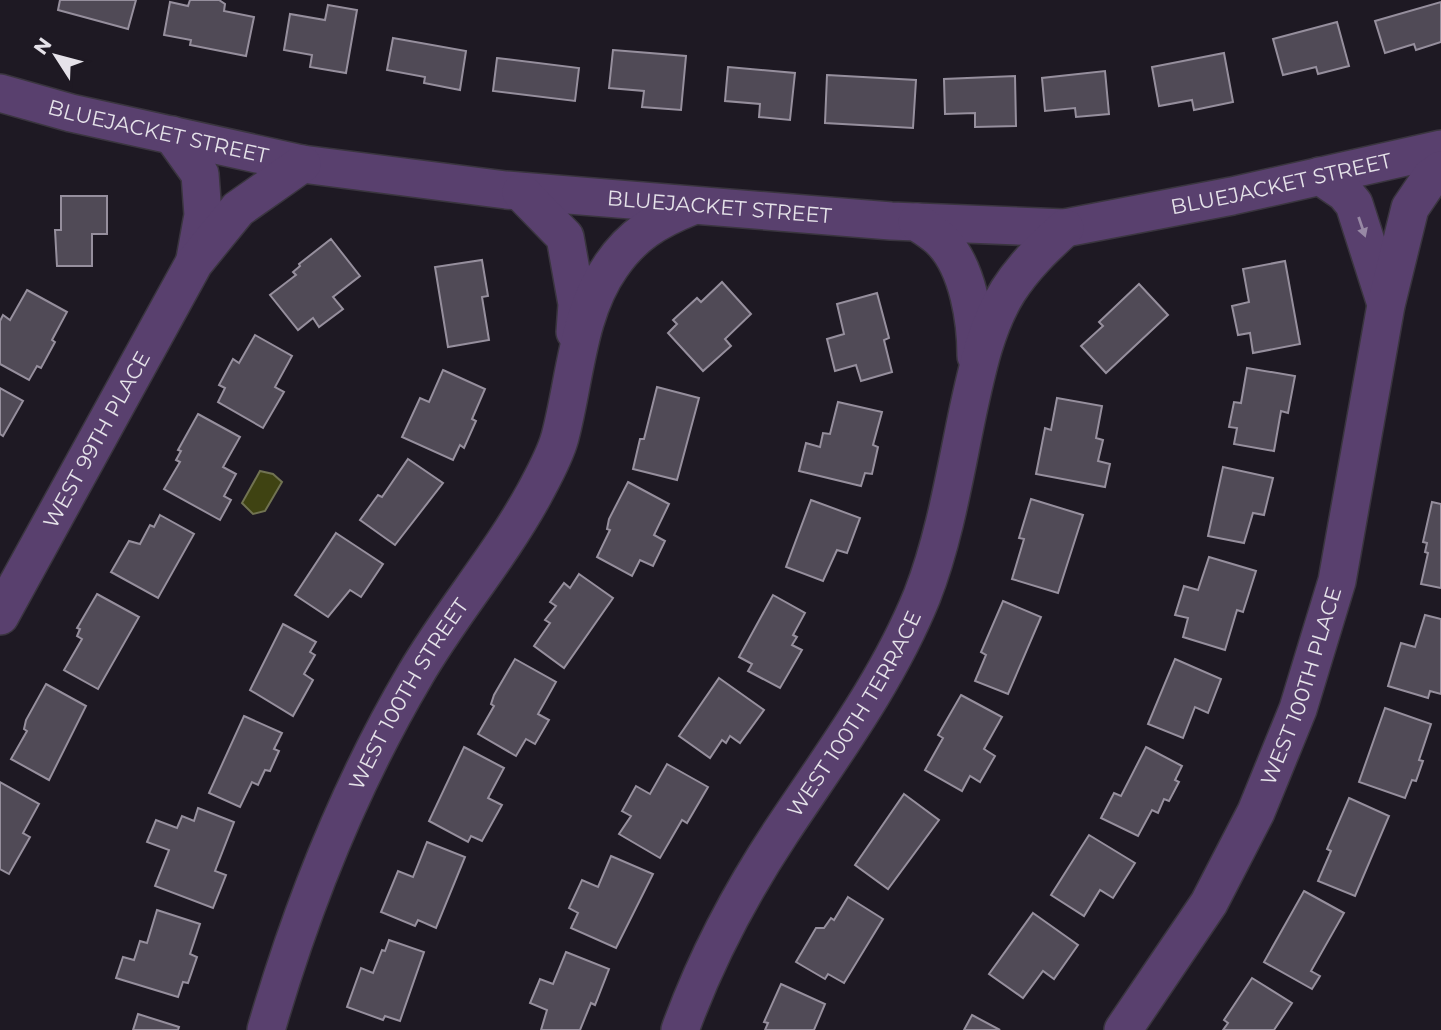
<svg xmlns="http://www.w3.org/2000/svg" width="1441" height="1030" viewBox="0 0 1441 1030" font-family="Montserrat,sans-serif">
<rect width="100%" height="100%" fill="#1e1923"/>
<polygon fill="#3f4312" stroke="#717352" stroke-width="2" points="260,471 273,474 282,482 265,511 253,514 242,503"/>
<g fill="#504a56" stroke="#968f9d" stroke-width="2">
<polygon points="60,0 136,0 128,29 58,10"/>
<polygon points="190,0 219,0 225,4 224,11 254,17 246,56 190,45 191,40 164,35 170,2 188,6"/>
<polygon points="1441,2 1441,42 1416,50 1414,44 1385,53 1375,21"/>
<polygon points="328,5 357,10 346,73 310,67 312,55 284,50 290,14 325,20"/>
<polygon points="1337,22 1349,66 1318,74 1316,67 1283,75 1273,39"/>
<polygon points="393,38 466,51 460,90 424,83 425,77 387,70"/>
<polygon points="613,50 686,56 681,110 642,107 644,91 609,88"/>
<polygon points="1224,53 1233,102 1194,110 1192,100 1159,106 1152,67"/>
<polygon points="497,58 579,68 575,101 493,91"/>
<polygon points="728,67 795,73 790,120 759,117 760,104 725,101"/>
<polygon points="1105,71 1109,114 1076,117 1075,108 1045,111 1042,78"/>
<polygon points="827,75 916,80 913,128 825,123"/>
<polygon points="1015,76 1016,126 975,127 975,113 945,114 944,79"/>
<polygon points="61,196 107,196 107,234 92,234 92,266 57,266 55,230 61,230"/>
<polygon points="331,239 360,276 333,297 343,309 319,327 313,318 298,330 270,295 296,275 293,272 300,266 299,264"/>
<polygon points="482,260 488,296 482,297 489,340 448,347 435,267"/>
<polygon points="1285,261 1300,344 1253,353 1250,333 1238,335 1232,306 1249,302 1243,269"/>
<polygon points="722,282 751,314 725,339 731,346 703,371 668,333 677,324 673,320 697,298 701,302"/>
<polygon points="1139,284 1168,315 1106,373 1081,346 1103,326 1099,322"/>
<polygon points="27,290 67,312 52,340 55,342 41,368 37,366 29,380 0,364 0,321 3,315 10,320"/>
<polygon points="877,293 889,338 884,340 892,372 861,381 856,365 835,371 827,339 844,334 837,304"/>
<polygon points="255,335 292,356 275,387 284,392 263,428 218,402 225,388 219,385 233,359 239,363"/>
<polygon points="1247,368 1295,376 1288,413 1281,411 1274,451 1234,444 1237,428 1229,427 1234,402 1241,403"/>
<polygon points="443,370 485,389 472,419 476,421 464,448 460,445 453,460 402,437 420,398 429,402"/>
<polygon points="657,387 699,398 677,480 633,469 640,439 644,439"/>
<polygon points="0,388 23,401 3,436 0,434"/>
<polygon points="1057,398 1102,406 1096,438 1103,440 1098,461 1110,464 1105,487 1036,474 1045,428 1051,430"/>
<polygon points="838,402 882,412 873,445 878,447 872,474 865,473 861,486 799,471 806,443 820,447 823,433 830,434"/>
<polygon points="198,414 240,437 223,467 236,474 224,496 231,500 220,520 164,489 180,462 176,460 181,451 178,450"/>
<polygon points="408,459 443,483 395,545 360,520 378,495 382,497"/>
<polygon points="1223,467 1273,478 1264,515 1253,513 1244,543 1208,536"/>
<polygon points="628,482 669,504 654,535 665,541 653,566 640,560 632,576 597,557 610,530 607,529 609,519"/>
<polygon points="1031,499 1083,515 1058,593 1012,579 1024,539 1019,538"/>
<polygon points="811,500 860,518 847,553 837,550 823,581 786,567"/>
<polygon points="1432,502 1441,504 1441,588 1421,584 1428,553 1425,552 1427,543 1423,542"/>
<polygon points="160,515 194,534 158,598 111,572 129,541 140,544 150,525 154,527"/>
<polygon points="336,533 383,564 361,597 350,590 328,617 295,595"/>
<polygon points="1209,557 1256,571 1243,612 1237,610 1225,650 1183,637 1188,618 1175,615 1184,586 1198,590"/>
<polygon points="579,574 613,598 564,668 534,646 550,623 545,620 556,606 550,602 564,583 570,588"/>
<polygon points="97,594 139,617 98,689 64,670 82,639 77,636 80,629 77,628"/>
<polygon points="773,595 805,613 793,635 797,637 792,645 802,650 780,688 748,671 752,664 739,657"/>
<polygon points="1003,601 1041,617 1008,694 975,681 986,655 981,652"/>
<polygon points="1425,615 1441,619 1441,694 1430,691 1428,698 1388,686 1401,643 1415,647"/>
<polygon points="283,624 316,642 310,652 315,655 304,674 313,680 293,716 250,690"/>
<polygon points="515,659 556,682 538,714 549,720 535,744 526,739 516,756 478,734 494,706 491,704 494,695"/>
<polygon points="1175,659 1221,679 1208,713 1195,707 1183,738 1148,724"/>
<polygon points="719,678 764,710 740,743 730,736 726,743 722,740 710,758 679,736"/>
<polygon points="46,684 86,706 49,780 11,759 27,731 24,729 26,720"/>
<polygon points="961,695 1002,717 984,749 995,756 980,782 970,776 962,791 925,770 943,738 938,735"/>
<polygon points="1385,708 1431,724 1419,760 1423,761 1416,781 1412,780 1405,798 1359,782"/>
<polygon points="244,716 282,733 274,749 279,751 270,771 265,770 258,785 252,782 240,807 209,793"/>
<polygon points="464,747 504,768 488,798 502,805 482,841 471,836 468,842 429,821"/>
<polygon points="1146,747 1182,766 1175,780 1179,782 1169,801 1164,799 1158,813 1152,810 1138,836 1101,818 1114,793 1121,796"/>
<polygon points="667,764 708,787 687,823 682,820 660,858 619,834 631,816 622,811 636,786 650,794"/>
<polygon points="0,782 39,804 23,833 30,837 9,874 0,869"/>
<polygon points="904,794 939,820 888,889 855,865"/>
<polygon points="1349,798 1389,816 1355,896 1318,881 1331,851 1327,849"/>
<polygon points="198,808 234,822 215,871 226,875 213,908 155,886 169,850 147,842 156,820 177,828 182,816 194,821"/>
<polygon points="1089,835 1135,863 1113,898 1100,890 1084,916 1051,895"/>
<polygon points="427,842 465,857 436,928 418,920 415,926 381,912 398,871 413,877"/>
<polygon points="611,856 653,874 616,948 571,928 578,913 569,908 582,880 598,887"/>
<polygon points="1304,891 1344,913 1311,971 1320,976 1312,989 1264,962"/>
<polygon points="848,897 883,919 844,983 828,974 825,979 796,962 816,928 824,928 831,918 834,920"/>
<polygon points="157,910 200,924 190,954 197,957 188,983 183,982 178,997 116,978 123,957 134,960 140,941 147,943"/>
<polygon points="1033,913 1078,945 1054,979 1043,971 1023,998 989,974"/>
<polygon points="389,940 424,952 400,1021 385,1016 383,1020 347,1007 361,968 373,973 382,950 385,951"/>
<polygon points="566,952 609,969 595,1005 591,1003 580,1030 541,1030 547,1010 530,1003 540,979 553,984"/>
<polygon points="1252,978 1292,1003 1274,1030 1223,1030 1228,1023 1224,1020"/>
<polygon points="781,984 825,1004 814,1030 765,1030 768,1023 764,1022"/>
<polygon points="138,1014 179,1027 178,1030 133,1030"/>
<polygon points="972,1015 1000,1030 964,1030"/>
</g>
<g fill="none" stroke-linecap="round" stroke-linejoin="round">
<defs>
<g id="minor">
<path id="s1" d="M0 93 71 113 302 164 506 190 891 221 1065 228 1232 196 1441 149"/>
<polyline points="172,135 200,174 203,215 195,259"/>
<polyline points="1320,176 1345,193 1354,204 1386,304"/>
<polyline points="521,192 565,237 577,304 575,332"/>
<path d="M917 222C925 228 936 234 943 242 968 269 976 320 976 356"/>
<path id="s2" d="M0 616 194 263 238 209 302 164"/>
<path id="s3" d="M266 1030C302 906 349 787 415 675 451 613 499 558 534 494 543 477 555 456 560 437 575 381 577 314 611 266 632 235 657 220 690 207"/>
<path id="s4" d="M680 1030C705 961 740 894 781 832 832 755 887 682 922 596 945 537 955 473 968 411 977 370 986 326 1008 291 1024 266 1044 247 1065 228"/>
<path id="s5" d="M1123 1030 1209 903 1256 812 1298 709 1337 581 1386 305 1410 208 1431 177 1441 170"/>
</g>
</defs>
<use href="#minor" stroke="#3a353f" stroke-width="40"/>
<use href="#minor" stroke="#59406e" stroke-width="37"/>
</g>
<defs><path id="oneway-solid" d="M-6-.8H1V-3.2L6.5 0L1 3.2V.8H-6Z" transform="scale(1.75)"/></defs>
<use fill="#9889a5" href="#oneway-solid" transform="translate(1362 227) rotate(71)"/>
<g text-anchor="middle" stroke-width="6" stroke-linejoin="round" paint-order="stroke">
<g font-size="21" fill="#e5e2e9" stroke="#1e1923">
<text dy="7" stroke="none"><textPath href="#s1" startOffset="163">BLUEJACKET STREET</textPath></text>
<text dy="7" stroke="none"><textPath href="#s1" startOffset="1297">BLUEJACKET STREET</textPath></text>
<text dy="7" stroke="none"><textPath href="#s1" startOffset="730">BLUEJACKET STREET</textPath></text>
<text dy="7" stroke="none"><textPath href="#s2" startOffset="201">WEST 99TH PLACE</textPath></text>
<text dy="7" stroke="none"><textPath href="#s5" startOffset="390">WEST 100TH PLACE</textPath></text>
<text dy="7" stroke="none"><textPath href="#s3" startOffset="366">WEST 100TH STREET</textPath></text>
<text dy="7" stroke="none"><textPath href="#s4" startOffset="362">WEST 100TH TERRACE</textPath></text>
</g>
</g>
<g transform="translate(56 56) rotate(306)" stroke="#1e1923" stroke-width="5" paint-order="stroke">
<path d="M0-5L12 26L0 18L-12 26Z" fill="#e5e2e9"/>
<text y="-10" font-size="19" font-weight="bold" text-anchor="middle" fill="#e5e2e9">N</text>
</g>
</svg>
